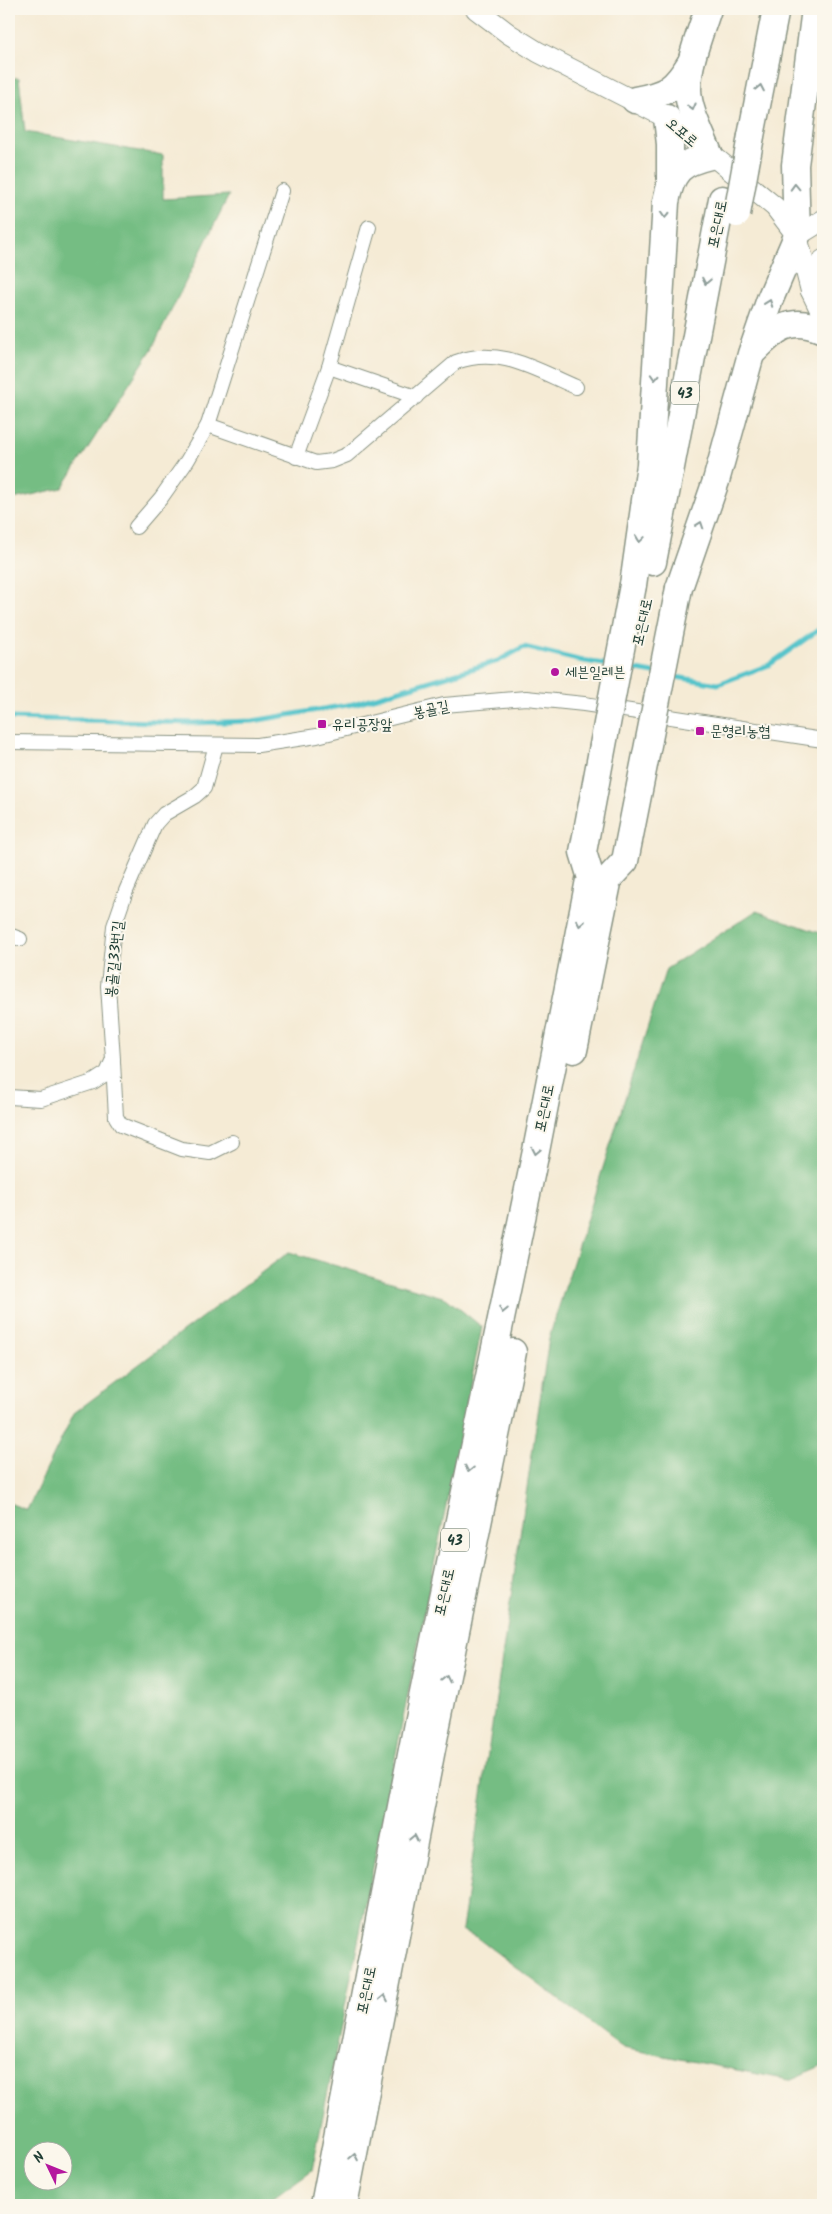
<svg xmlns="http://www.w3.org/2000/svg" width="832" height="2214" viewBox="0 0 832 2214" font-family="Kalam,'Poor Story',sans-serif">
<rect width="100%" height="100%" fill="#fbf7ec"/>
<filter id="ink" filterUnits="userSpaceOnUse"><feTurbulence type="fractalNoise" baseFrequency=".02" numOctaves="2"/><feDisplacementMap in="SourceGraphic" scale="10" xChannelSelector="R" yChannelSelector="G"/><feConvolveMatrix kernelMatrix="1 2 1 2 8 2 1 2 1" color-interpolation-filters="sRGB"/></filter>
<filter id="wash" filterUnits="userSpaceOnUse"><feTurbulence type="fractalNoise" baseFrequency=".0096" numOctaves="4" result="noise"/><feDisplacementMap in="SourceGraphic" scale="20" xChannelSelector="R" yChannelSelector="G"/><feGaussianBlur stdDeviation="1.12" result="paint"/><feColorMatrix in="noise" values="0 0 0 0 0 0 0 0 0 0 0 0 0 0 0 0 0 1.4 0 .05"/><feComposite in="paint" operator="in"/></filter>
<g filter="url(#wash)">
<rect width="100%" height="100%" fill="#f5ebd5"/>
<g fill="#75bd83" stroke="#4a7d5c" fill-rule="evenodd">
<polygon points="9,78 19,78 25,132 163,155 163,199 229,195 152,349 62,488 9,500"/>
<polygon points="756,911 823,934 823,2065 789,2080 623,2048 476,1937 462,1930 549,1338 666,969"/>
<path d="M289 1252 446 1298 482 1327 312 2170 264 2205H9V1503L27 1510 74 1413ZM32 2152H62V2182H32Z"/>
</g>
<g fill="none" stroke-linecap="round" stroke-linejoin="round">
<g stroke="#56c4cb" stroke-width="5">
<polyline points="626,668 654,673"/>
<polyline points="670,676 718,684 769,665 821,628 823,624"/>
<polyline points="9,718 193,723 253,721 353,704 498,661 524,647 578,660 610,665"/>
</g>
</g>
</g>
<g filter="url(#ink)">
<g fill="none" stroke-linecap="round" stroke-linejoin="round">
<defs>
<g id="street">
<polyline points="329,367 416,397"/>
<path d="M208 425 316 463 332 461 347 455 456 362C500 346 536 370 576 387"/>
<polyline points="296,457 329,367 369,227"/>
<polyline points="136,527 161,498 187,461 208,425 282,191"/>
<polyline points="9,742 258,745 317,736 444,705 526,698 584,704 823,740"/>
<polyline points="9,935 20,939"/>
<polyline points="113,1062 116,1117 121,1125 182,1149 210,1153 232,1142"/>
<polyline points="9,1097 41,1099 93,1082 107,1073 113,1059 108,986 114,926 126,891 155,824 164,814 195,796 204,788 216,745"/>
</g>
<g id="secondary">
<polyline points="476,9 509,34 538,52 667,118 775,207 797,236 811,291 823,316"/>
<polyline points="797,236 823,220"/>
<polyline points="811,291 823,260"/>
</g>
<g id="highway">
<path d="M635 100C666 94 674 90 691 62"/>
<polyline points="667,118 670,144 670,183"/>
<polyline points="751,136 776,9"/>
<path d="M753 352C776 329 790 315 823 330"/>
<polyline points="653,562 722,199"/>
<path d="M633 585 650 465 666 202C672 171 680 163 710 156 702 135 688 111 688 89 688 62 700 34 708 9"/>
<polyline points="679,588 716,481 751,354 770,299 797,236 795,165 815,9"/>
<polyline points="574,1050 609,878"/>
<polyline points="324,2205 421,1703 536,1151 590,875"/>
<polyline points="344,2205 432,1749 513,1352"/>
</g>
</defs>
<use href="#street" stroke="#8a9484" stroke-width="16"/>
<use href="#secondary" stroke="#8a9484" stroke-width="22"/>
<use href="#highway" stroke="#8a9484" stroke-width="29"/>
<use href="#street" stroke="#fff" stroke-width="14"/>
<use href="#secondary" stroke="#fff" stroke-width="20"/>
<use href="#highway" stroke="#fff" stroke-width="26"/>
<defs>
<g id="highway-bridge">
<polyline points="737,214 751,136"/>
<polyline points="590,875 583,852 633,585"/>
<polyline points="609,878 625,861 679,588"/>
</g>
</defs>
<use href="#highway-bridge" stroke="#8a9484" stroke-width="29" stroke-linecap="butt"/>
<use href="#highway-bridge" stroke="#fff" stroke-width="26"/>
</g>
<defs><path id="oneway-chevron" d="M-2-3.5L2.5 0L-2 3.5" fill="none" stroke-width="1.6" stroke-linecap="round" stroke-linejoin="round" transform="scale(1.25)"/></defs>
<g stroke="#8f9e9a">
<use href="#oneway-chevron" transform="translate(760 88) rotate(-79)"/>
<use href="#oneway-chevron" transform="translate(692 107) rotate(76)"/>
<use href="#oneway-chevron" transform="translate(795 187) rotate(-92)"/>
<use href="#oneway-chevron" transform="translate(665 215) rotate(93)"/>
<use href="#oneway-chevron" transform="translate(706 281) rotate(101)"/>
<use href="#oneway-chevron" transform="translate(769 303) rotate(-70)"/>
<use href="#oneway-chevron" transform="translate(655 377) rotate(93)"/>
<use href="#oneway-chevron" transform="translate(700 525) rotate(-71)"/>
<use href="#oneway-chevron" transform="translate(640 539) rotate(98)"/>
<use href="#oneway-chevron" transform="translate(580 923) rotate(101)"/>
<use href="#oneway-chevron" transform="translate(536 1151) rotate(101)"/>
<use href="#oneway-chevron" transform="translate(503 1310) rotate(102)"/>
<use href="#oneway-chevron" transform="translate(469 1469) rotate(102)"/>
<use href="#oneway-chevron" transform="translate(446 1679) rotate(-78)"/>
<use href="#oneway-chevron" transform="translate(414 1838) rotate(-79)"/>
<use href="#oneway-chevron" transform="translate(384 1998) rotate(-79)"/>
<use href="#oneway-chevron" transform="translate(354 2157) rotate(-79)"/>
</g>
</g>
<g fill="#b5179e" stroke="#fbf7ec" stroke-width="2">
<circle cx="555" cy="672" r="5"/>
<rect x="317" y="719" width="10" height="10" rx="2.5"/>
<rect x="695" y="726" width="10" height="10" rx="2.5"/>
</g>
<g text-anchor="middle" stroke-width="4" stroke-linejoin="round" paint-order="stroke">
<g fill="#fbf7ec" stroke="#61756b" stroke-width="1">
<rect x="671" y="381.5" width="28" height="23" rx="4"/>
<rect x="441" y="1528.5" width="28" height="23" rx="4"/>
</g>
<g font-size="14" font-weight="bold" fill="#1f3d34">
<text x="685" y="398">43</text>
<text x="455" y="1545">43</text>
</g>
<g font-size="15" fill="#1f3d34" stroke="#fbf7ec">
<text transform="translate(682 132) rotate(40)" y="5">오포로</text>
<text transform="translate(717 224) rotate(-79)" y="5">포은대로</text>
<text transform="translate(642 622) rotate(-78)" y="5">포은대로</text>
<text transform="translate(431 709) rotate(-12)" y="5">봉골길</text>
<text transform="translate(114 959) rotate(-84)" y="5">봉골길33번길</text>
<text transform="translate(544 1108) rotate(-79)" y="5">포은대로</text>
<text transform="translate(444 1592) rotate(-78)" y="5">포은대로</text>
<text transform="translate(366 1990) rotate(-79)" y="5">포은대로</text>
</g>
<g font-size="15" fill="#1f3d34" stroke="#fbf7ec" text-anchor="start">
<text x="565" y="677">세븐일레븐</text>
<text x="332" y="729">유리공장앞</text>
<text x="710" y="736">문형리농협</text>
</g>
</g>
<rect width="832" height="2214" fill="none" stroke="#fbf7ec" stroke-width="30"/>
<g transform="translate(48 2166) rotate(313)"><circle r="24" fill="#fbf7ec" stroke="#a3ada2"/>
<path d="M0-4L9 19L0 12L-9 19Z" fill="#b5179e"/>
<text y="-8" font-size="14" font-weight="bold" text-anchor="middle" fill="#1f3d34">N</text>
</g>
</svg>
